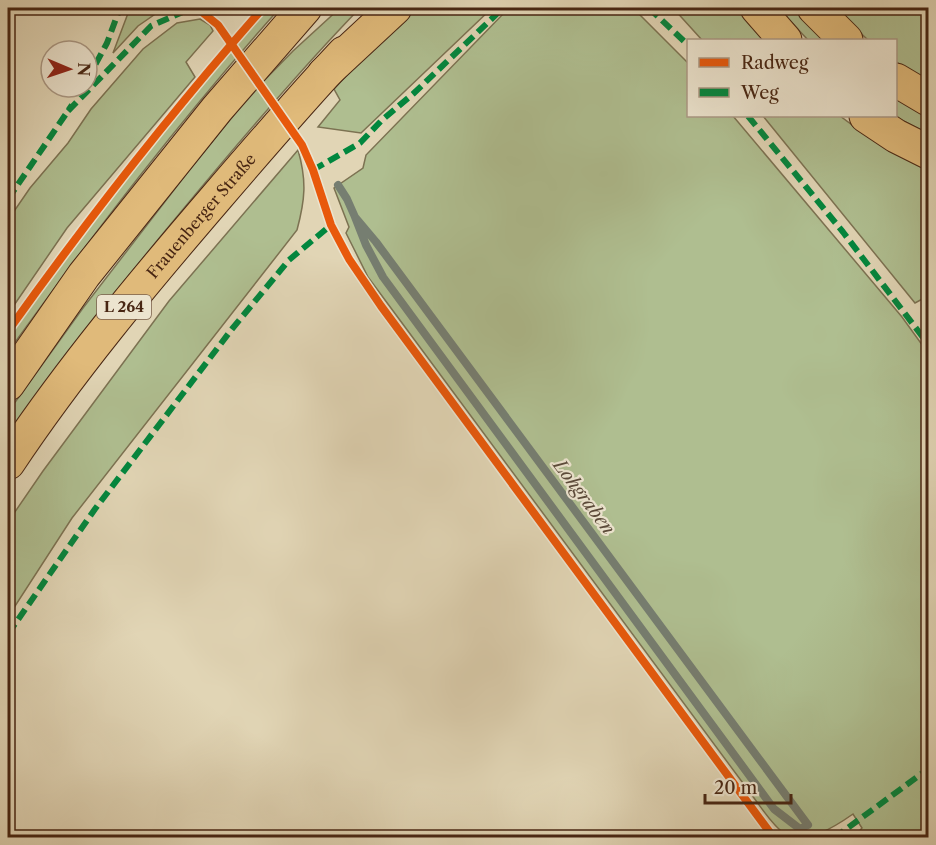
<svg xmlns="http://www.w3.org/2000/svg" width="936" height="845" viewBox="0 0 936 845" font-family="'Libre Caslon Text',serif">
<rect width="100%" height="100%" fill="#e1d5b5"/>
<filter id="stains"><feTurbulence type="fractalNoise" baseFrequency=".00333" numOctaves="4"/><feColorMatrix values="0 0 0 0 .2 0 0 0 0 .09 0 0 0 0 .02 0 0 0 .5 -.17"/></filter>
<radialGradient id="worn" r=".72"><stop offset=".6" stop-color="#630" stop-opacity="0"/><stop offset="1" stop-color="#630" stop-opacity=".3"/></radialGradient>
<g fill="#afbe90" stroke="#7c7252" stroke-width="1.5">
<polygon points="130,8 164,8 138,26 113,53"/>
<path d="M269 8H280C182 117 94 233 8 352V334C88 220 176 111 269 8Z"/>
<path d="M340 8H360C297 73 238 143 180 213 120 285 62 358 8 435V412L83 308 187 173 250 95 293 51Z"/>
<polygon points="410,8 492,8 361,133 318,127 340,100 334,89"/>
<path d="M513 8H633L688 63V116H733L902 317 928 353V837H854L862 828 853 814C836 826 807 845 785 834 773 826 763 810 754 798L368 277 346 233 349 227 334 188 363 168 366 155 503 14Z"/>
<polygon points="673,8 737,8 765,40 702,40"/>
<polygon points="778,8 794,8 825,40 808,40"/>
<polygon points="834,8 928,8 928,82 896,62 896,40 868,40"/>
<polygon points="200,19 210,25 213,31 186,62 195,77 67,228 8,314 8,220 30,188 68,143 91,109 143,49 177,23"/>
<polygon points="896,97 928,115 928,134 894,116"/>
<polygon points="763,116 840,116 863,133 928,168 928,296 915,303"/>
<path d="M298 150C307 181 305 200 297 230L72 518 8 617V522L43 471 169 301Z"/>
</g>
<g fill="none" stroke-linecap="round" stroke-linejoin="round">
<polyline stroke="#767e71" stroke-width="8" points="338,185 347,199 355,217 376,242 808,825 800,829 774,809 383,277 366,245 355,217"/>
<defs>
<g id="primary">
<polyline points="8,384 84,275 217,109 305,8"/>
<path id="s1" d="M8 463C70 370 142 284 215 199 257 150 300 100 344 53"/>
</g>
<g id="motorway">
<polyline points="757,8 785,40"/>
<polyline points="814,8 846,40"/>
<polyline points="324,74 395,8"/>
<polyline points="896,80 928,99"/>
<polyline points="866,116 896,136 928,152"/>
</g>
</defs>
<use href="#primary" stroke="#482613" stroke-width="35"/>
<use href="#motorway" stroke="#482613" stroke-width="35"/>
<use href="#primary" stroke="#e0ba7a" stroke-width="33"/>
<use href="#motorway" stroke="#e0ba7a" stroke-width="33"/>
<g stroke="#00873e" stroke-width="6" stroke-dasharray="12 6" stroke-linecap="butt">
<polyline points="649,8 688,45"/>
<polyline points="87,80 107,43 120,8"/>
<polyline points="68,111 151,26 192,8"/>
<polyline points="748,116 843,232 928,344"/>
<polyline points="313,170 360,143 382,120 413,94 503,8"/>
<polyline points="8,199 72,105"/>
<polyline points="8,634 95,509 232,329 289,260 331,225"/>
<polyline points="834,838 928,769"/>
</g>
<defs>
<g id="cycleway">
<polyline points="197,8 218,25 302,145 313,170 331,225 349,259 381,306 774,838"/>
<path d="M8 331C88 219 172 111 263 8"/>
</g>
</defs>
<use href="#cycleway" stroke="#ece4cf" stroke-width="11"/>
<use href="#cycleway" stroke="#e8590c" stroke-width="8"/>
</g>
<g text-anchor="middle" stroke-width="4.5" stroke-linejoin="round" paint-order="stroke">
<rect fill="#ece4cf" stroke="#795f4b" stroke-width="1.5" x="97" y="295" width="54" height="24" rx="4.5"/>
<g font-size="15" font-weight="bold" fill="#482613">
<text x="124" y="312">L 264</text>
</g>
<g font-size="16" fill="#482613" stroke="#ece4cf">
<text dy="6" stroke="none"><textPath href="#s1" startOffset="314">Frauenberger Straße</textPath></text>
</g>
<g font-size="18" font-style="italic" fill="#5b4a3a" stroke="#ece4cf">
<text transform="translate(584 497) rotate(53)" y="6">Lohgraben</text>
</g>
</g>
<rect width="936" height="845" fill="none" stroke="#e1d5b5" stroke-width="30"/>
<rect x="9" y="9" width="918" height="827" fill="none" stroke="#482613" stroke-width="3"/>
<rect x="15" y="15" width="906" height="815" fill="none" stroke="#482613" stroke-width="1.5"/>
<rect x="687" y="39" width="210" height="78" fill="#ece4cf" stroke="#aa9884" stroke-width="1.5"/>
<rect x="699" y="58" width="30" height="9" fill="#e8590c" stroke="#aa9884" stroke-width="1.5"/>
<text x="741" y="69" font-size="18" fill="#482613">Radweg</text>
<rect x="699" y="88" width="30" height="9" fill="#00873e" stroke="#aa9884" stroke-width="1.5"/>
<text x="741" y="99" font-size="18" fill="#482613">Weg</text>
<g transform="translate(69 69) rotate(92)"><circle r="28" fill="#ece4cf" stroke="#aa9884" stroke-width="1.5"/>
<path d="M0-4.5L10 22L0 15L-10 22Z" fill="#8f2418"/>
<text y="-9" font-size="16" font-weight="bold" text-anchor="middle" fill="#482613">N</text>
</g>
<path d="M705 794v9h86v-9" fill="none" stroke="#482613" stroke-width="3"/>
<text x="714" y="794" font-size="18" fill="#482613" stroke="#ece4cf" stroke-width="4.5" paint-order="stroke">20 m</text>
<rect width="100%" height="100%" filter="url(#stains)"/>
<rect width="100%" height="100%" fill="url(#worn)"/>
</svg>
